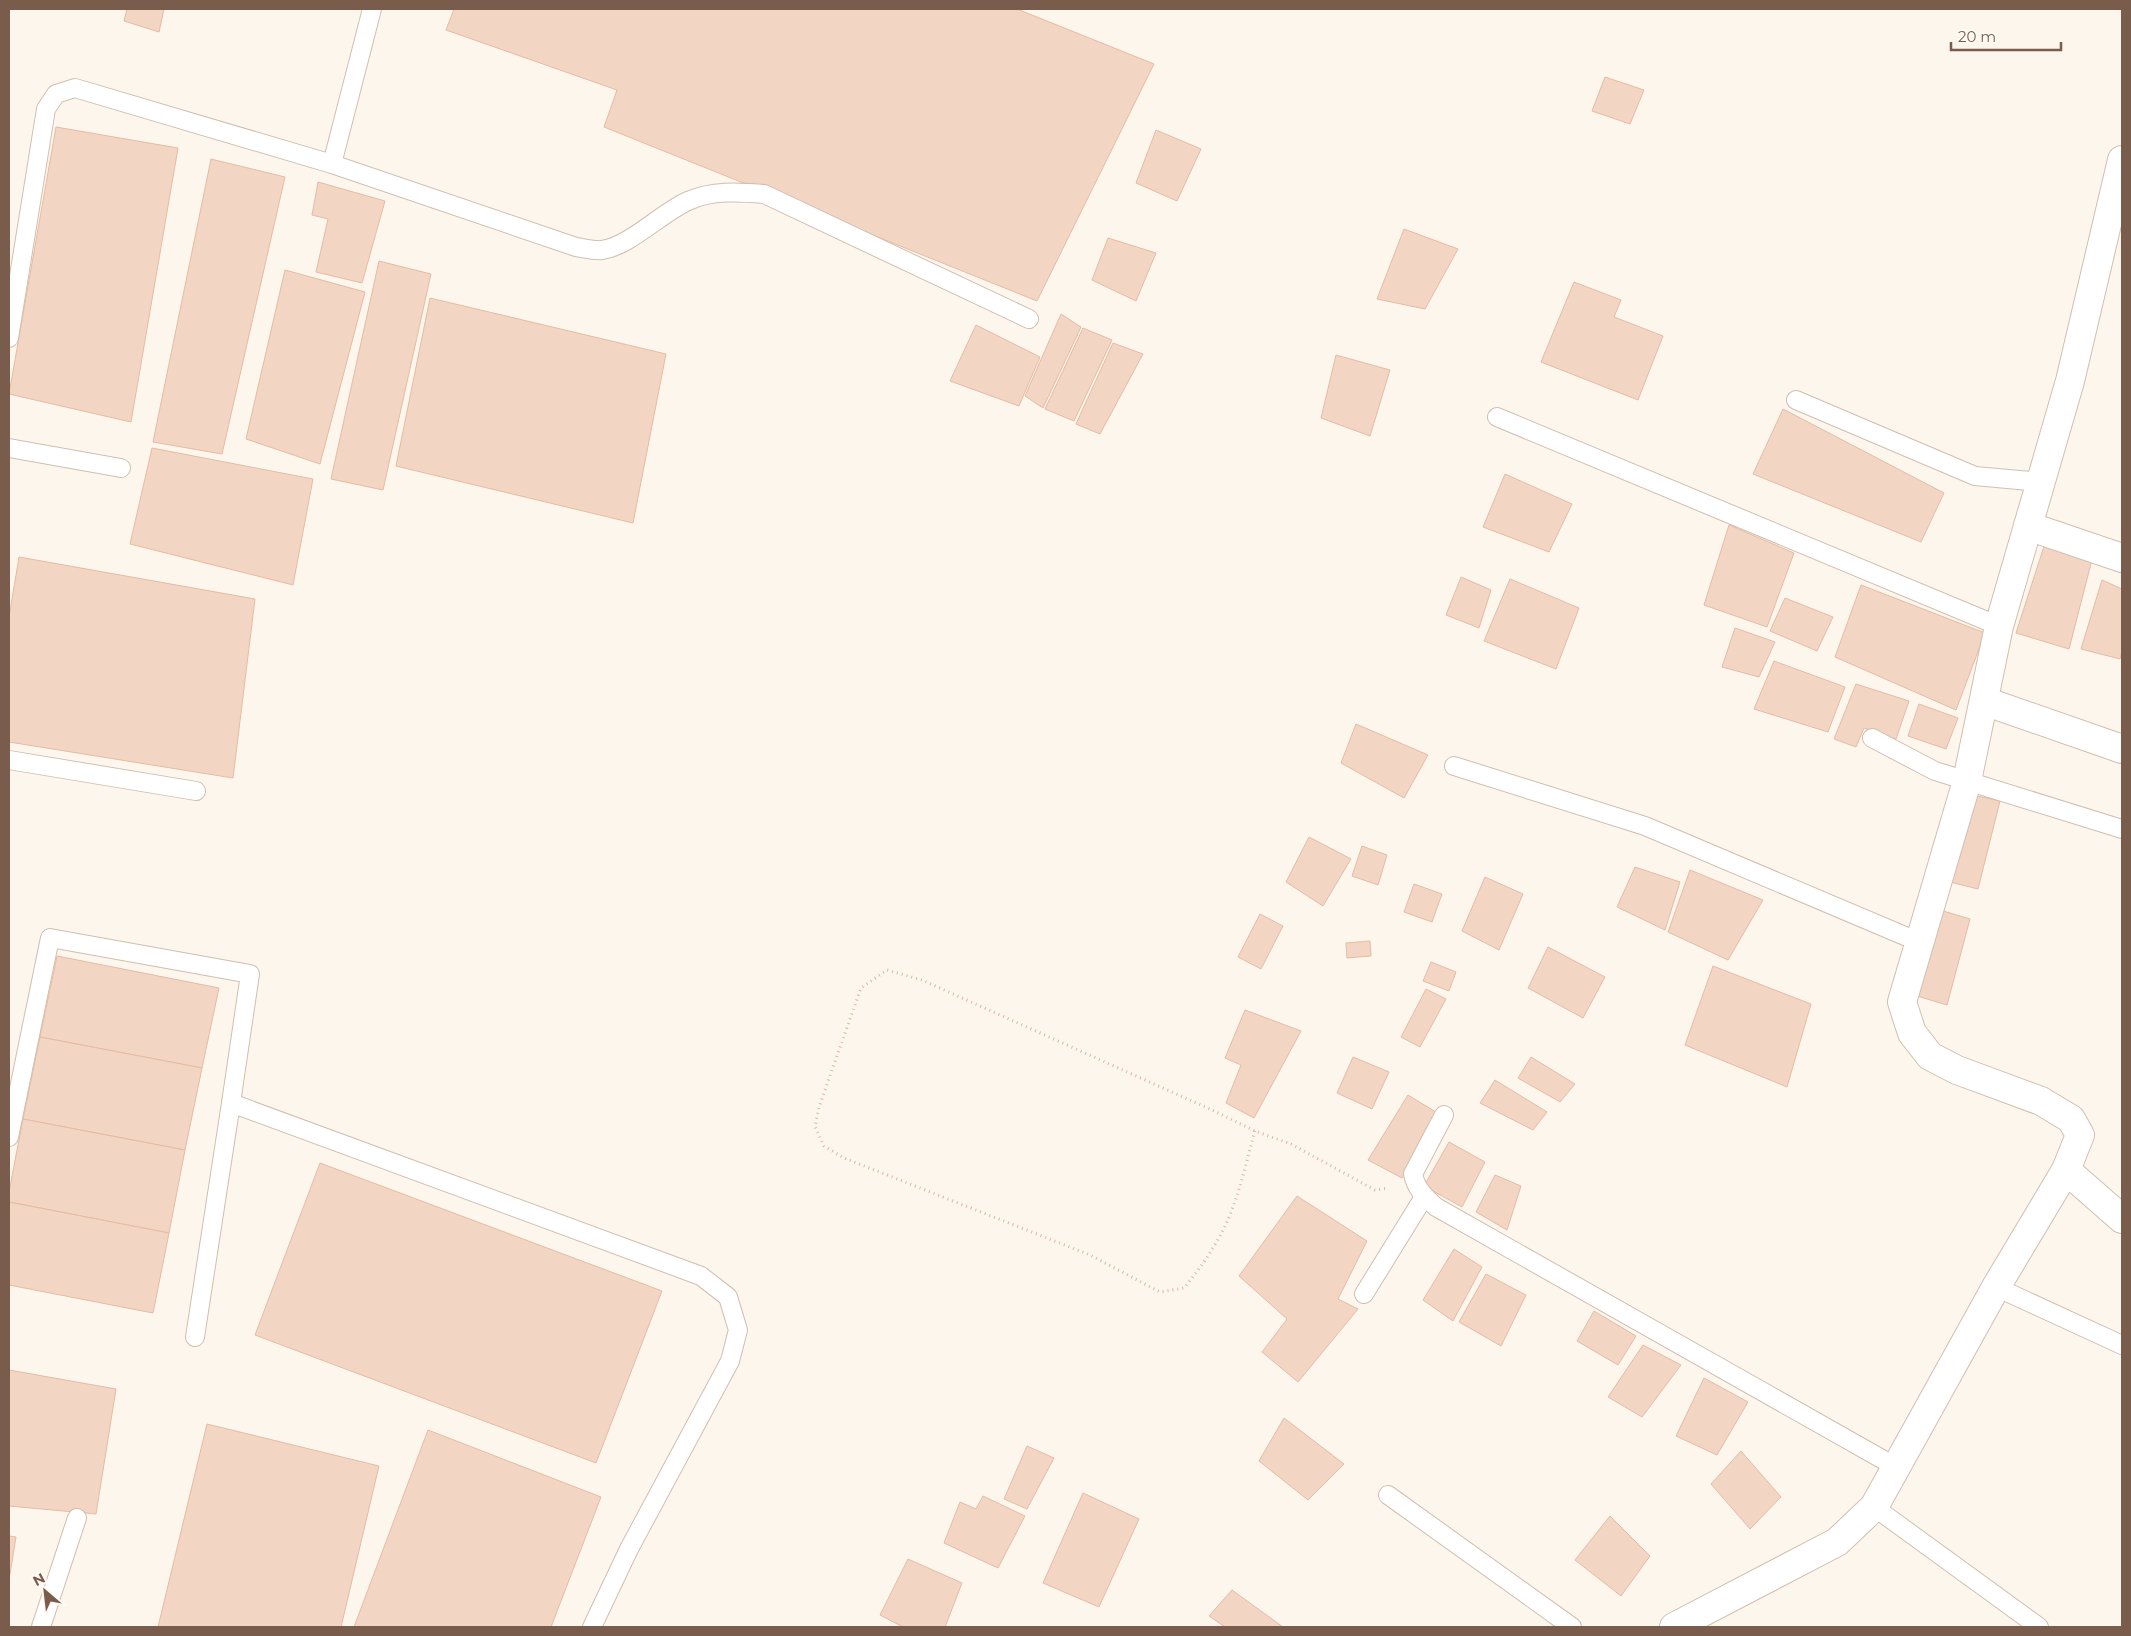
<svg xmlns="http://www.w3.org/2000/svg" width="2131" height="1636" viewBox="0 0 2131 1636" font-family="Montserrat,sans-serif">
<rect width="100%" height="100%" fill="#fdf6ec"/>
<g fill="#f3d5c3" stroke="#e6bba3">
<polygon points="127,9 164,9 159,32 124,21"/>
<polygon points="454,9 1017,9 1154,64 1037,301 604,127 617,90 446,30"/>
<polygon points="1605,77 1644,90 1630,124 1592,111"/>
<polygon points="56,127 178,148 131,422 9,394"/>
<polygon points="1156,130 1201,149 1177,201 1136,183"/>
<polygon points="211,159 285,177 222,454 153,442"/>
<polygon points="318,182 385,201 362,283 316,272 328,219 312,215"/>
<polygon points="1404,229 1458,249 1425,309 1377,299"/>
<polygon points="1108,238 1156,253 1136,301 1092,280"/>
<polygon points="379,261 431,274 383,490 331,479"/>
<polygon points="285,270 365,292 320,464 246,439"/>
<polygon points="1574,282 1621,300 1614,317 1663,336 1638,400 1541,362"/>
<polygon points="430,298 666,354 633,523 396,466"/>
<polygon points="1061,314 1081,327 1043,408 1025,396"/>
<polygon points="976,325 1040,357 1019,406 950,381"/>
<polygon points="1083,328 1112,340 1074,421 1045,409"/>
<polygon points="1113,343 1143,354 1100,434 1076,424"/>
<polygon points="1336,355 1390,370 1370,436 1321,418"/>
<polygon points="1783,409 1944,493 1921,542 1753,474"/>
<polygon points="152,448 313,479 293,585 130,544"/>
<polygon points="1505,474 1572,504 1549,552 1483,527"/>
<polygon points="1729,525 1794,553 1767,627 1704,605"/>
<polygon points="2047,537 2094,552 2069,649 2016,633"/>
<polygon points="19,557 255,599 233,778 9,742 9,617"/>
<polygon points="1461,577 1491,590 1479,628 1446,615"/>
<polygon points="1510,579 1579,608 1556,669 1484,641"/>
<polygon points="2102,580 2122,589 2122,652 2120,659 2081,649"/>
<polygon points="1861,585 1985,633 1956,710 1835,657"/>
<polygon points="1785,598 1833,617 1817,651 1770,631"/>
<polygon points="1735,628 1775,642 1759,677 1722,667"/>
<polygon points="1774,661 1845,687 1828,732 1754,709"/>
<polygon points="1856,684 1909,701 1896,739 1864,728 1856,747 1834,739"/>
<polygon points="1919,704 1958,718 1946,749 1908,736"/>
<polygon points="1356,724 1428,755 1404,798 1341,763"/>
<polygon points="1968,794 2000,801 1978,889 1946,881"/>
<polygon points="1309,837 1351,859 1323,906 1286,882"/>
<polygon points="1362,846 1387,855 1378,885 1352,876"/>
<polygon points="1635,867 1680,882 1665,930 1617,907"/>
<polygon points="1690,870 1763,900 1728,960 1668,932"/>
<polygon points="1485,877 1523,894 1499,950 1462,931"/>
<polygon points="1414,884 1442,894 1432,922 1404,912"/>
<polygon points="1940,910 1970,919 1947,1005 1917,996"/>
<polygon points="1260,914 1283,926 1261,969 1238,957"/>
<polygon points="1370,941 1371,956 1347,958 1346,943"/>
<polygon points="1548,947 1605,977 1583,1018 1528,988"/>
<polygon points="57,956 219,988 202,1068 40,1037"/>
<polygon points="1431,962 1456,972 1449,991 1423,981"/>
<polygon points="1713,966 1811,1004 1787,1087 1685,1045"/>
<polygon points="1426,989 1446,999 1420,1047 1401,1037"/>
<polygon points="1245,1010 1301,1031 1254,1118 1226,1103 1241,1065 1225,1058"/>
<polygon points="40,1037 202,1068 185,1150 23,1119"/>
<polygon points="1353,1057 1389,1072 1372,1109 1337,1093"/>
<polygon points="1531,1057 1575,1084 1560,1102 1518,1078"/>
<polygon points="1495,1080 1547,1112 1533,1130 1480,1103"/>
<polygon points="1408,1095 1439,1114 1402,1178 1368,1160"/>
<polygon points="23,1119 185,1150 169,1233 9,1202 9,1192"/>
<polygon points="1449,1142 1485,1162 1462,1207 1424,1186"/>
<polygon points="320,1163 662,1291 596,1463 255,1335"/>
<polygon points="1495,1175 1521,1186 1507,1230 1476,1212"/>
<polygon points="1297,1196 1367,1241 1338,1299 1358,1309 1298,1382 1262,1352 1287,1319 1239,1276"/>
<polygon points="9,1202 169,1233 153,1313 9,1285"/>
<polygon points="1454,1249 1482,1267 1453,1321 1423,1300"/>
<polygon points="1486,1274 1526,1295 1501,1346 1459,1322"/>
<polygon points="1594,1311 1636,1336 1618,1365 1577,1341"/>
<polygon points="1643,1345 1681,1365 1642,1417 1608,1397"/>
<polygon points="9,1370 116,1389 96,1514 9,1506"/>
<polygon points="1704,1378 1748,1402 1717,1455 1676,1436"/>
<polygon points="1284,1418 1344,1464 1308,1500 1259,1461"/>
<polygon points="207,1424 379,1466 341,1627 158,1627"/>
<polygon points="428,1430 601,1497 551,1627 354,1627"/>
<polygon points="1027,1446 1054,1458 1027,1509 1004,1499"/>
<polygon points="1741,1451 1781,1497 1750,1529 1711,1484"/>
<polygon points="1083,1493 1139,1519 1099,1607 1043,1583"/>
<polygon points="983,1496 1025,1516 998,1568 944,1543 960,1502 976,1509"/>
<polygon points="1610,1516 1650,1556 1621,1596 1575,1560"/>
<polygon points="9,1536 16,1537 9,1580"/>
<polygon points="908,1559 962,1583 945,1627 903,1627 880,1615"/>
<polygon points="1232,1590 1283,1627 1225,1627 1209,1616"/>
</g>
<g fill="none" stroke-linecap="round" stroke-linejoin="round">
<defs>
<g id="lane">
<polyline points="332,164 372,9"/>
<path d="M9 338 46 109 56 94 75 88 332 164 576 247C584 248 594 251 602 250 630 246 661 213 688 201 712 190 739 192 764 194L1029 319"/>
<polyline points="1796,400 1975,476 2041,482"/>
<polyline points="1497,417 1999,626"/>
<polyline points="9,448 121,468"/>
<polyline points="1872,738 1935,771 2122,829"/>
<polyline points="9,760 196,791"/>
<polyline points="1454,766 1645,826 1919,942"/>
<path d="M1444 1115 1413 1174C1416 1189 1425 1197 1436 1207L1896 1467"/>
<polyline points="9,1137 50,938 250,974 231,1103"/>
<polyline points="1996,1287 2122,1345"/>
<polyline points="1364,1294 1424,1197"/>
<polyline points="195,1337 231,1103 701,1276 728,1297 738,1330 730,1361 629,1549 592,1627"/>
<polyline points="1388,1495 1572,1627"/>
<polyline points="1874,1507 2039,1627"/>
<polyline points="41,1627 77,1518"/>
</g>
<g id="street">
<polyline points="2028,526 2122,558"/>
<polyline points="1984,701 2122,749"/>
<polyline points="2066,1170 2122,1219"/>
<polyline points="1674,1627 1837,1542 1874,1507 1996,1287 2066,1170 2080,1135 2071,1119 2041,1101 1957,1070 1930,1056 1912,1033 1902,1002 1967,781 1999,626 2070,381 2122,160"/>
</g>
</defs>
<use href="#lane" stroke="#d1beb0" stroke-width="20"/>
<use href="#street" stroke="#d1beb0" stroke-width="30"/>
<path stroke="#d9b8a5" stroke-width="3" stroke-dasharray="1 4" stroke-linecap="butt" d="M1255 1131C1245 1165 1238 1203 1221 1234 1211 1253 1198 1271 1184 1288L1160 1292 1090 1255 844 1158 824 1146 815 1127 819 1107 861 988 887 970 922 980 1212 1110 1255 1131 1291 1144 1375 1190 1389 1188"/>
<use href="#lane" stroke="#fff" stroke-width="18"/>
<use href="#street" stroke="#fff" stroke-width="28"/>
</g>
<rect width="2131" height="1636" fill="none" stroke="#7a5c4d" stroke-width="20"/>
<g transform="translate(45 1591) rotate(332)" stroke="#fffaf3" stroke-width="4" paint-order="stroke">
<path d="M0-4L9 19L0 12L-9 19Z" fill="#7a5c4d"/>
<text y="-8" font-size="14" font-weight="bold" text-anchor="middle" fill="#7a5c4d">N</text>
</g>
<path d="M1951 42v8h110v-8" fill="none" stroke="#7a5c4d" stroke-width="2.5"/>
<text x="1958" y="42" font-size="15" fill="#7a5c4d" stroke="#fffaf3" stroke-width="4" paint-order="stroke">20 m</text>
</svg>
